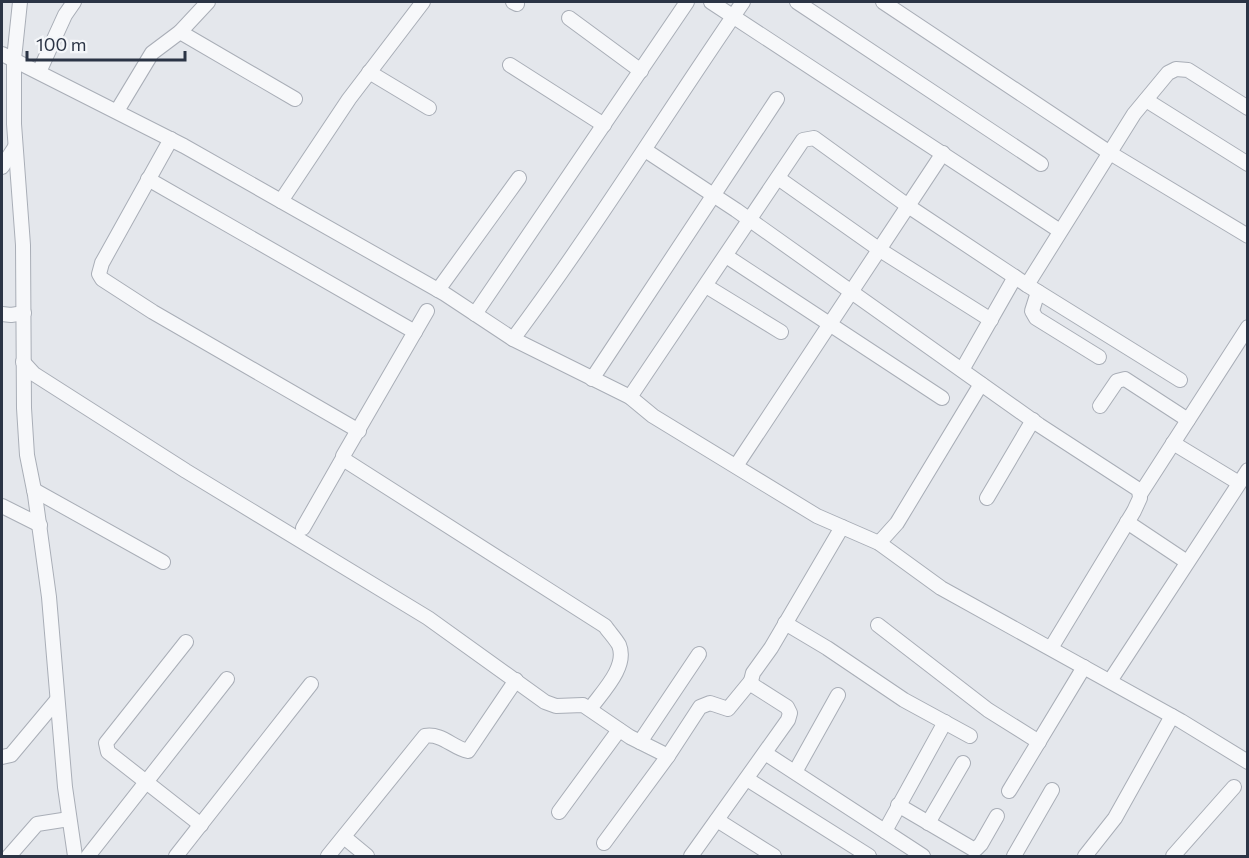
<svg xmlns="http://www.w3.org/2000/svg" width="1249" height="858" viewBox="0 0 1249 858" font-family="Commissioner,sans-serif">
<rect width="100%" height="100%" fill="#e4e7ec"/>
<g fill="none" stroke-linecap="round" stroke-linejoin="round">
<defs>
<g id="minor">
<polyline points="20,2 14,59 14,124 23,245 24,408 27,455 35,495 49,597 65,787 75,856"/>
<polyline points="513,2 517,4"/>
<polyline points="711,2 1060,231"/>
<polyline points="797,2 1041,164"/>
<polyline points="883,2 1110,153 1248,236"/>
<polyline points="569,18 641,71"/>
<polyline points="180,32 295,99"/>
<polyline points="2,54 184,146 445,294 513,339 630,397 653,416 817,516 879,543 941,588 1181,721 1248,762"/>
<polyline points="510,65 604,125"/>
<polyline points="39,72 65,15 74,2"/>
<polyline points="369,72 429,108"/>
<polyline points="1146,100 1248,164"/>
<polyline points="117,111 152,53 180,32 208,2"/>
<polyline points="171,139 102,263 99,274 102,279 153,312 359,431"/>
<polyline points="645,150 736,210 1039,425 1139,490 1140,498 1134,511 1051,648"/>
<polyline points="2,167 15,147"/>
<polyline points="778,178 880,250 991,320"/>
<polyline points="148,179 415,332"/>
<polyline points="281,201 349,99 423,2"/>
<polyline points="726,256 942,398"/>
<polyline points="1027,285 1134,114 1168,73 1176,69 1188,70 1248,108"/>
<polyline points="706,286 781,332"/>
<polyline points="438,290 519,178"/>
<polyline points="1038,292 1032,311 1036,318 1099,357"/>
<path d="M427 311 343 456V459L605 626C609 632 615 638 619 645 628 667 602 692 590 709"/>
<polyline points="2,314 11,315 24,313"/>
<polyline points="475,314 687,2"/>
<path d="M513 339C595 229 666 114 743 2"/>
<polyline points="23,362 34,374 186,471 428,618 545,702 556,706 583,705 630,737 668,756"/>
<polyline points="962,370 1015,277"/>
<polyline points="592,379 777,99"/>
<polyline points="630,397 803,140 814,138 908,206 1027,285 1180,380"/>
<polyline points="1100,406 1117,381 1125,379 1188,420"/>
<polyline points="1173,443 1239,483"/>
<polyline points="736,466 943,153"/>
<polyline points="34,490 163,562"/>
<polyline points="1141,493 1248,327"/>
<polyline points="987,498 1033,420"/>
<polyline points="2,506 40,525"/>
<polyline points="1127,522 1187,562"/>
<polyline points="303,528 343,458"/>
<polyline points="879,543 897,523 981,384"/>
<polyline points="785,623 827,648 904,700 970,736"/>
<polyline points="878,625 988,710 1039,742"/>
<polyline points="186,642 106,743 108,752 201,825"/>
<polyline points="1110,681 1248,470"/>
<polyline points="640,742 699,654"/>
<polyline points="765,753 923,856"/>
<polyline points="2,757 11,755 57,700"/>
<polyline points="795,772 838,695"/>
<polyline points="747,779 869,856"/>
<polyline points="1009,791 1084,667"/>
<polyline points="898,805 973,849 976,849 981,844 997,816"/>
<polyline points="559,812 619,730"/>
<polyline points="717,820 774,856"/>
<polyline points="928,823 963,763"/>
<polyline points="885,831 945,722"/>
<polyline points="344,837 367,856"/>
<polyline points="604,843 668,756 700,707 710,703 728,709 751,681"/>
<polyline points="9,856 37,824 69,819"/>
<polyline points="88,856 227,679"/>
<polyline points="176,856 311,684"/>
<path d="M328 856 425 736C442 733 453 748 468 751L516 680"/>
<polyline points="691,856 788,720 790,713 787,707 754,686 751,681 753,673 771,648 842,527"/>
<polyline points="1014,856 1052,790"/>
<polyline points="1085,856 1115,818 1172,716"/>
<polyline points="1173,856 1234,787"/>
</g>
</defs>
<use href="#minor" stroke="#a9aeb7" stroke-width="16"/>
<use href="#minor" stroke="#f7f8fa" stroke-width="14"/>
</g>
<rect width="1249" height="858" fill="none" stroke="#2b3445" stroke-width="6"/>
<path d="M27 51v9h158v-9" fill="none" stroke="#2b3445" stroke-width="3"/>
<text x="36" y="51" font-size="18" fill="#2b3445" stroke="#f4f6f9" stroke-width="4.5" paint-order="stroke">100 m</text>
</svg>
